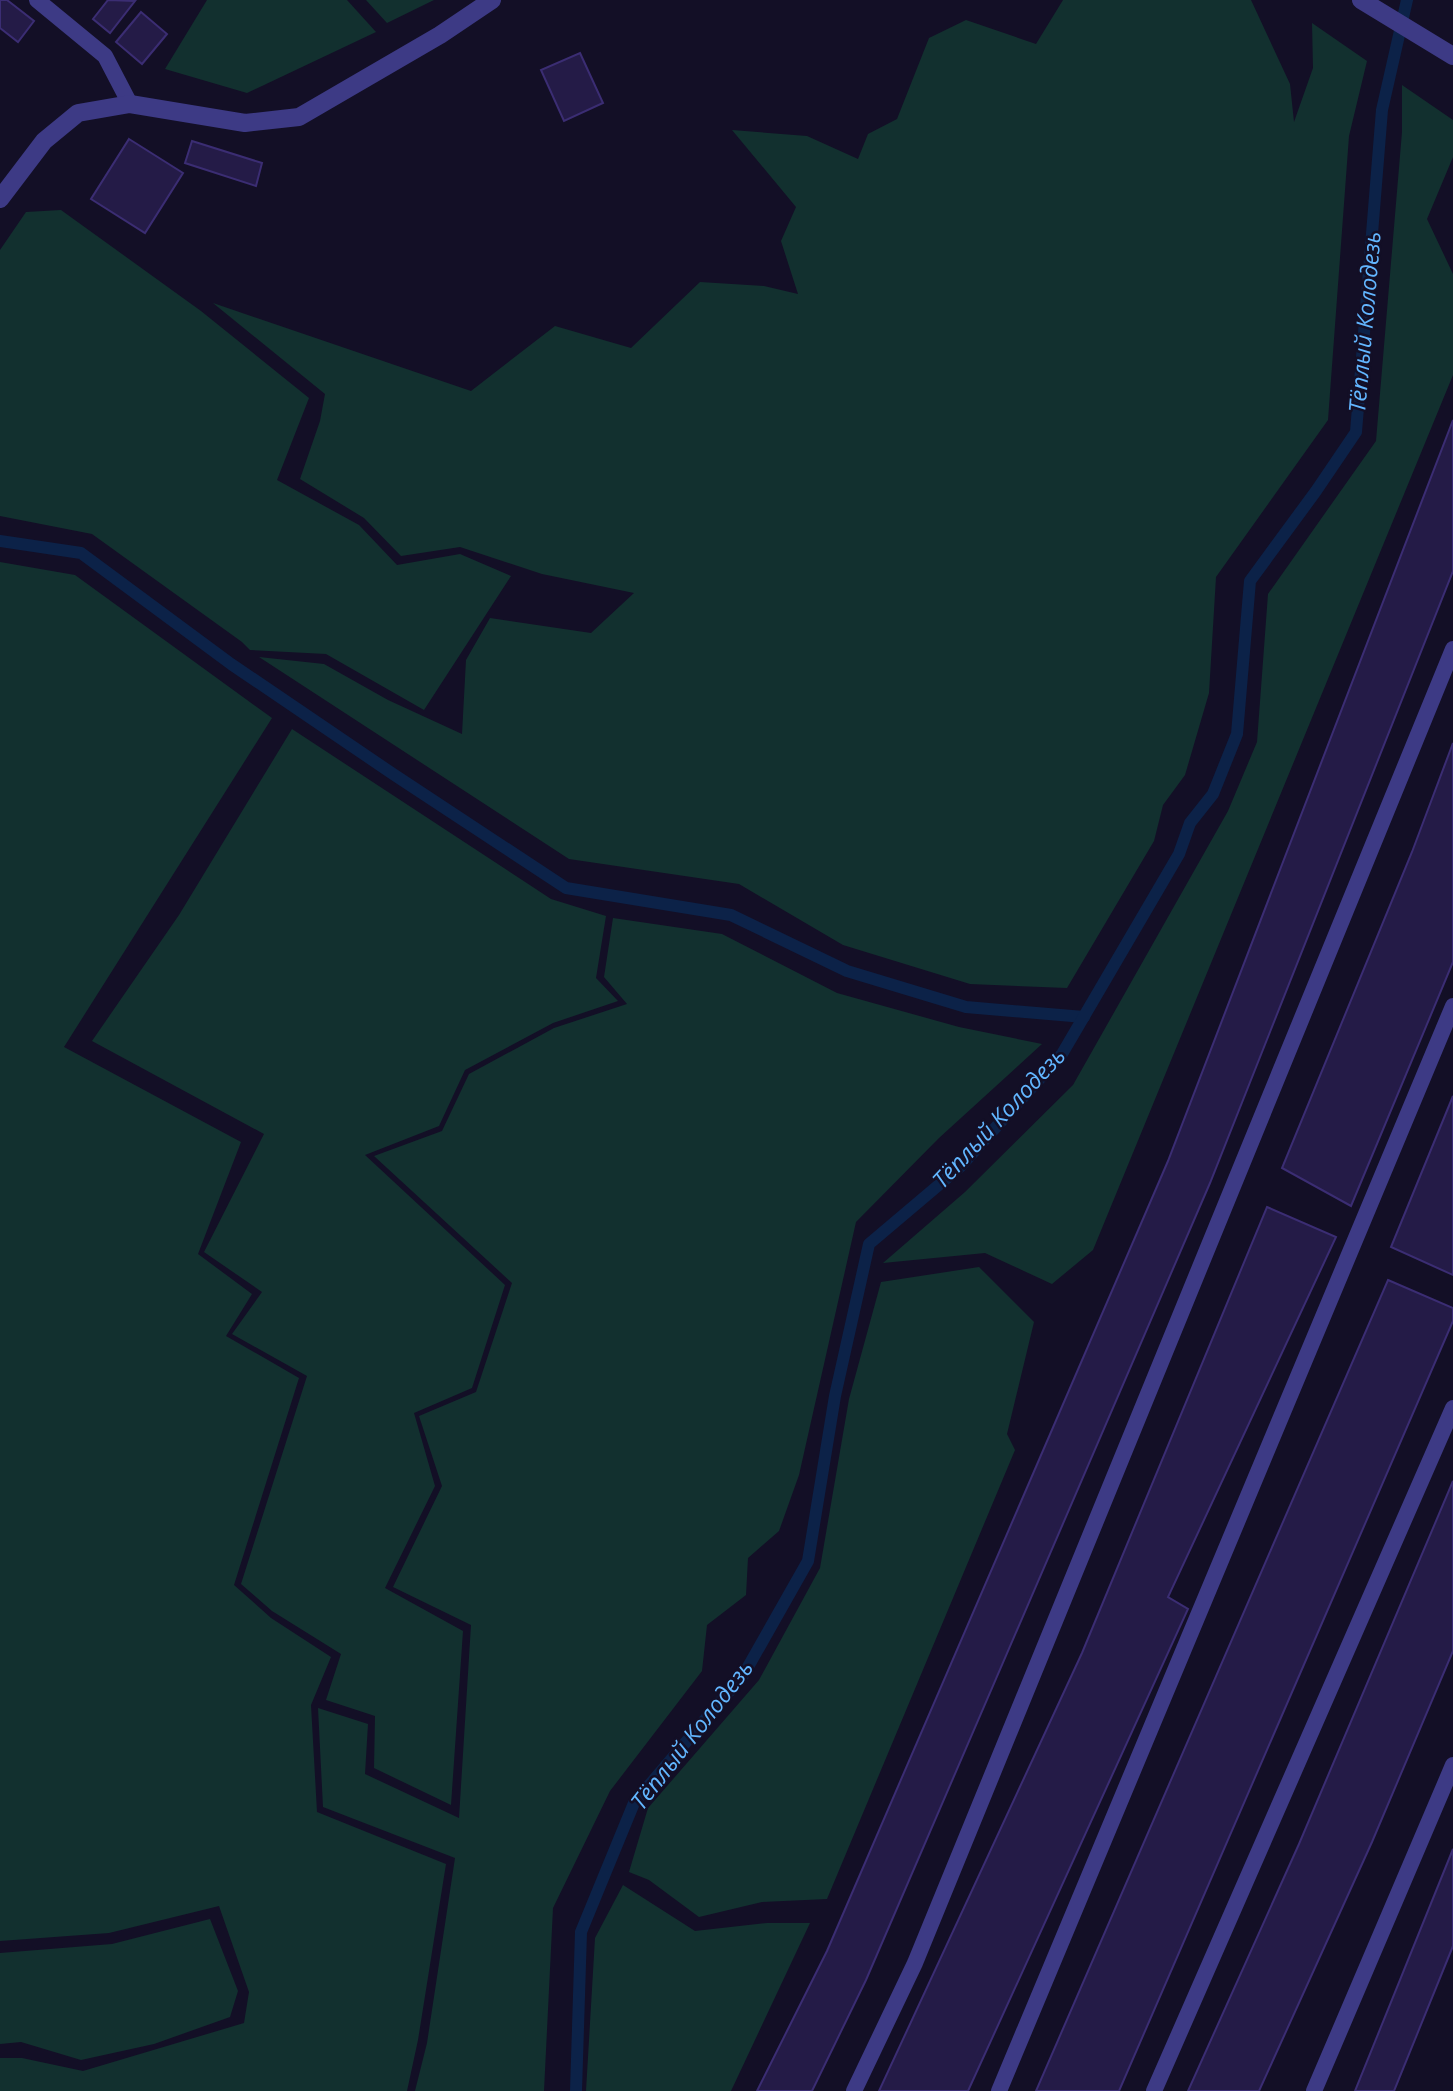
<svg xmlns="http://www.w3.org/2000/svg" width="1453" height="2091" viewBox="0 0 1453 2091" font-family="'Open Sans',sans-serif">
<rect width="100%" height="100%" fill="#130f26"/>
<g fill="#12302f">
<polygon points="207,0 347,0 376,32 247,93 165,69"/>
<polygon points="366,0 434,0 387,23"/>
<polygon points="1063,0 1251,0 1290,84 1294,122 1313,68 1312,23 1367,61 1349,136 1328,420 1216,577 1209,693 1185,775 1163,805 1154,841 1067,988 970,984 843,945 739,884 569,859 259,657 324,664 388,700 462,734 466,660 490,618 591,633 634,593 542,574 460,547 401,556 364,518 300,479 320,421 325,394 213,303 471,391 555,326 631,348 700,282 764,286 798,294 781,241 796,207 732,130 807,136 858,159 868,134 897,119 929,38 966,20 1036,44"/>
<polygon points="1402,85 1453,120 1453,157 1427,219 1453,274 1453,375 1093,1250 1052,1284 985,1253 883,1263 965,1192 1073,1085 1228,811 1257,742 1268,594 1376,441 1402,132"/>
<polygon points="61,210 201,311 309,398 277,480 359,525 397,565 460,554 511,576 424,710 326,654 250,650 242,642 92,534 0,516 0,250 26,212"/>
<polygon points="0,562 75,575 272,718 64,1047 241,1142 198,1254 252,1294 226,1336 299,1378 234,1585 271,1618 331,1657 311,1705 317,1812 446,1864 418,2040 407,2091 0,2091 0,2058 22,2058 83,2071 244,2023 249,1992 219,1906 109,1933 0,1941"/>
<polygon points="292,729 551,899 606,916 596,978 618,1001 553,1023 465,1070 439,1126 365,1155 505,1285 472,1388 414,1413 435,1486 385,1588 463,1631 451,1805 374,1768 375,1716 326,1700 341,1654 272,1611 241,1584 307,1376 232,1334 262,1292 204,1252 264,1134 92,1041 179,915"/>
<polygon points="613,918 722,934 837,993 959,1027 1042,1044 939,1138 856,1222 799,1475 779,1531 748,1558 746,1595 707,1625 702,1671 610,1791 553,1908 544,2091 415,2091 427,2043 455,1858 323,1807 318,1708 368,1724 365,1774 459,1818 471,1625 393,1587 442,1486 419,1416 476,1392 512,1283 374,1156 442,1131 469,1074 554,1028 627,1004 604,977"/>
<polygon points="979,1267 1034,1322 1007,1434 1015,1450 827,1899 762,1902 699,1917 649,1880 629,1872 648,1808 759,1680 820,1568 849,1399 881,1282"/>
<polygon points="623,1885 695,1931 767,1923 810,1923 731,2091 586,2091 595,1938"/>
<polygon points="210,1919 238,1991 230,2017 154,2044 81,2060 21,2042 0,2044 0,1953 112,1944"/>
</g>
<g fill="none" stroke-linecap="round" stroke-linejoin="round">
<g stroke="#0c2248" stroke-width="12">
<polyline points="0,541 81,553 231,664 393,774 566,888 731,915 847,971 966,1007 1084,1017"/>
<polyline points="576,2091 581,1932 634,1803 744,1674 808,1561 835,1396 869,1244 960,1167 1062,1054 1179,854 1190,823 1213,794 1237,734 1250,581 1316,491 1356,432 1382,110 1407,0"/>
</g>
</g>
<g fill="#241b47" stroke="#3b2d73" stroke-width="2">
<polygon points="0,0 7,0 34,21 18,42 0,28"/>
<polygon points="108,0 135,1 110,33 93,19"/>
<polygon points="141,12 167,34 142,64 116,42"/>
<polygon points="580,53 603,103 564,121 541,70"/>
<polygon points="129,139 183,173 145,233 91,199"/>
<polygon points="192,141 262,163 256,186 185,163"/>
<polygon points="1453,420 1453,571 1210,1183 866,1980 812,2091 757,2091 827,1951 1168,1161"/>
<polygon points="1453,743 1453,962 1351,1206 1282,1168 1412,852"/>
<polygon points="1453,1096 1453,1275 1391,1247"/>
<polygon points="1267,1207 1336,1237 1168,1597 1188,1609 968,2091 879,2091 1082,1653"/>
<polygon points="1388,1280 1453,1308 1453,1321 1119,2091 1036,2091"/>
<polygon points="1453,1481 1453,1651 1372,1842 1259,2091 1188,2091 1299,1844"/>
<polygon points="1453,1849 1453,1946 1394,2091 1355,2091"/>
</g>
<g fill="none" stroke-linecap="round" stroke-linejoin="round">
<g stroke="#3d3a85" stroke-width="16">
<polyline points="37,0 105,56 130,104"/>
<polyline points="854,2091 915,1963 1453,649"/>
<polyline points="999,2091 1453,1006"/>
<polyline points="1154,2091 1453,1408"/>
<polyline points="1314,2091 1453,1765"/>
</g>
<polyline stroke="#3d3a85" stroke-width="18" points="0,199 44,141 78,113 130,104 245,123 299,117 440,35 492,0"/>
<polyline stroke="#3d3a85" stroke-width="18" points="1361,0 1453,56"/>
</g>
<g text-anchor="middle" stroke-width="5" stroke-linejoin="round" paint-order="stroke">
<g font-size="23" font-style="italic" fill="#62b6ff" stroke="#130f26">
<text transform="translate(1365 322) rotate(-85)" y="8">Тёплый Колодезь</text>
<text transform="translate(999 1118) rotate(-47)" y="8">Тёплый Колодезь</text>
<text transform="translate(692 1735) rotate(-52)" y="8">Тёплый Колодезь</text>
</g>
</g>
</svg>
